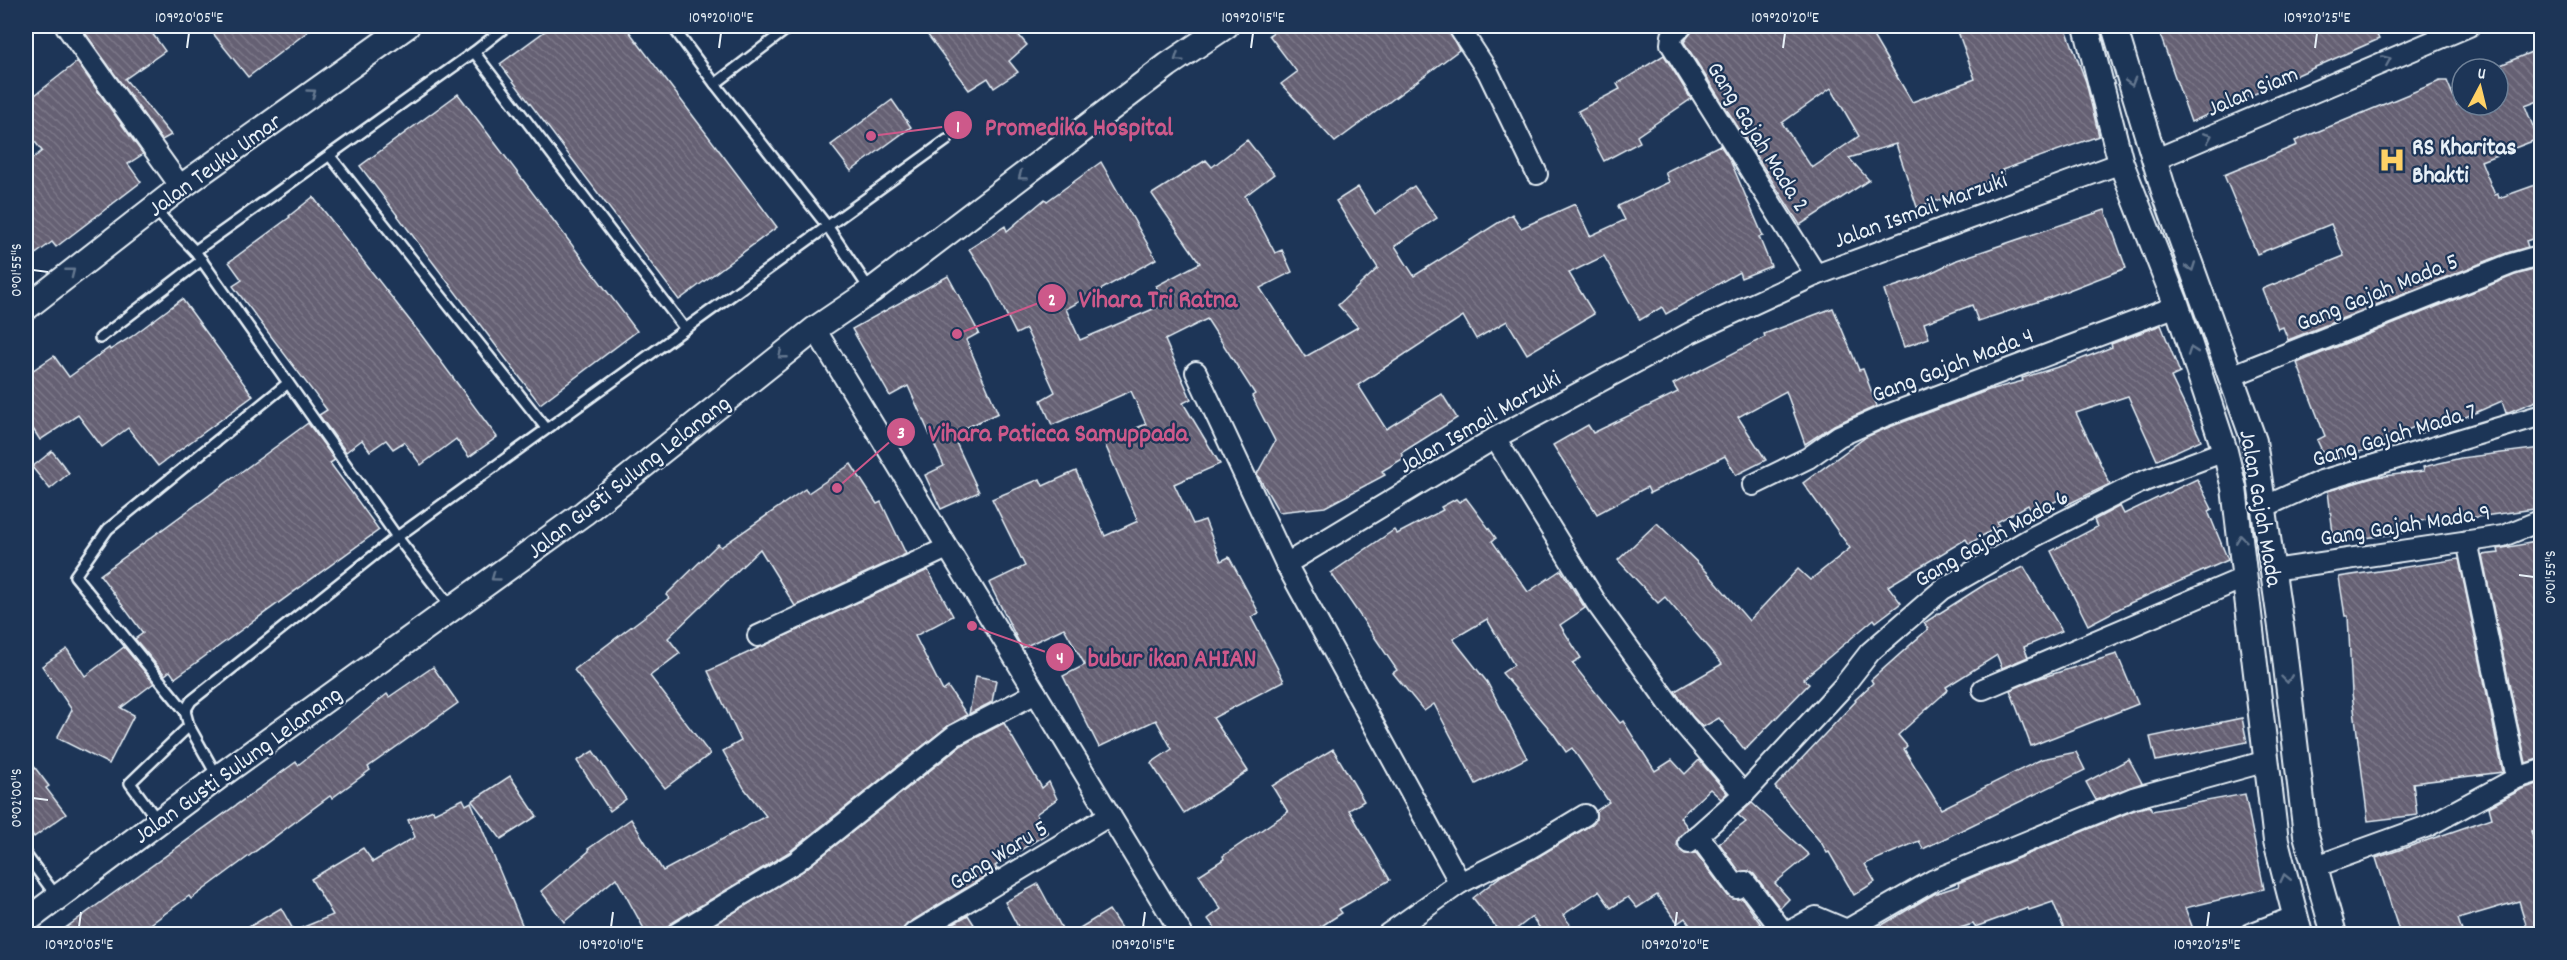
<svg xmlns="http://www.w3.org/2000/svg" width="2567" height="960" viewBox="0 0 2567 960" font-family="Dekko,sans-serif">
<defs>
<pattern id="building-back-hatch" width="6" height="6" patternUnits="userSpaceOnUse" patternTransform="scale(1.5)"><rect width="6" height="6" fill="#656073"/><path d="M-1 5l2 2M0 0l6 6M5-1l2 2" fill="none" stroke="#7b7788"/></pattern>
</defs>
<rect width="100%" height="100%" fill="#1d3557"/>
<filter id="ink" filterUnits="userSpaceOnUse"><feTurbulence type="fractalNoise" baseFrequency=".0167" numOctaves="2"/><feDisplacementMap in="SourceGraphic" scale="12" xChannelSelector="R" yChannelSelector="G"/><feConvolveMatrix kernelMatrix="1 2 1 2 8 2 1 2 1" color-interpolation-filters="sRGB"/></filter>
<g filter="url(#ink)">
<g fill="url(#building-back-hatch)" stroke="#e8f1f8" stroke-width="1.5" fill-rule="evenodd">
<polygon points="80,26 147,26 165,51 125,79 171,135 162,140"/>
<polygon points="207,26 315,26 248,77"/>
<polygon points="552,26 625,26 777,227 679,300 500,64"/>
<polygon points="921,26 1011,26 1027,45 1009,61 1018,72 994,88 988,78 969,90"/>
<polygon points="1283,26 1446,26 1459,50 1335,142 1281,84 1297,72 1269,35"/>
<path d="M1704 26H1867L1912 102 1975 79 1956 26H2065L2086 82 2099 136 2002 170 2004 174 1968 191 1917 207 1896 144 1849 158 1869 180 1800 225 1684 42 1692 31ZM1831 88 1859 136 1812 168 1782 123Z"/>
<polygon points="2157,26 2269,26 2272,32 2287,26 2373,26 2379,39 2191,122"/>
<polygon points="2541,48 2541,100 2525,106 2538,139 2481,161 2495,195 2498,194 2499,198 2541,183 2541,236 2526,241 2528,247 2507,253 2288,340 2283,327 2278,329 2262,289 2344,256 2331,224 2257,254 2224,175 2297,145 2295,141 2440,81 2447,81 2457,105 2498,105 2498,66"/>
<polygon points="1664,55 1691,99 1637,136 1640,142 1604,161 1578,111 1620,89 1617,84"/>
<polygon points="77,62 143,154 128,164 141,182 56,247 52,242 26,261 26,164 42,151 26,130 26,102"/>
<polygon points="458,94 637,331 540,404 360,166"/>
<polygon points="892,100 911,127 851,171 831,145"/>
<polygon points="1247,140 1274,174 1245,196 1275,253 1282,250 1292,272 1260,288 1305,357 1358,327 1338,305 1378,268 1336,201 1358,187 1375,214 1414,186 1437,218 1395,246 1414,276 1512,214 1521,228 1575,204 1590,236 1625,220 1618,206 1669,182 1665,172 1720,145 1730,160 1763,236 1759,237 1771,266 1741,278 1739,272 1666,314 1662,307 1640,320 1604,256 1569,273 1594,314 1527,354 1507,321 1476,339 1463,316 1358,385 1386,429 1442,394 1457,418 1401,453 1404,458 1382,471 1385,475 1325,507 1279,512 1257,474 1275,441 1252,396 1255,394 1207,319 1165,340 1191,399 1183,403 1220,464 1174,484 1193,524 1205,520 1221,561 1229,557 1259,613 1251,617 1284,681 1213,718 1248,771 1184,813 1151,763 1172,749 1156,720 1099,747 1063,676 1085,665 1064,628 1022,648 989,583 1025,566 992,499 1040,479 1043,486 1076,471 1105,536 1138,521 1104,442 1146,424 1131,391 1052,425 1041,400 1055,392 1026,329 1016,334 991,283 969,249 1005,226 1007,231 1045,199 1047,201 1101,162 1156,259 1066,309 1080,340 1165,304 1156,286 1200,263 1152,194 1206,160 1212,167"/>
<polygon points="313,197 422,336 497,437 469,457 456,439 421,465 404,442 393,449 386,440 370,451 362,440 346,452 319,415 327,410 233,286 242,280 229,262 290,217 289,216"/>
<polygon points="2105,210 2126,268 2043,300 1978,321 1972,305 1924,323 1929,338 1904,347 1884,290 1920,278 1957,260"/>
<polygon points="2537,269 2541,282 2541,399 2506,413 2502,401 2452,423 2420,433 2418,425 2366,450 2327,461 2317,440 2325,436 2297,363 2515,275"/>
<polygon points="948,276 979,333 966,340 998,413 952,434 979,492 941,509 925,475 944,466 908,386 890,396 852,329"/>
<polygon points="182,299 253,396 158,466 128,428 102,447 78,415 40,440 26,418 26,375 54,356 69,377 109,348 110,350 131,337"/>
<polygon points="1833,308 1859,370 1863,369 1877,406 1834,425 1805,444 1786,391 1738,417 1766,460 1736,475 1725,456 1650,493 1647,487 1597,514 1553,445 1588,425 1593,433 1678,392 1673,384 1765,337 1764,334"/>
<polygon points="2161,325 2180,373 2171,377 2201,440 2157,460 2128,396 2076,413 2110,484 2066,505 2062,498 2032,513 2028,505 1997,522 1999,526 1969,544 1966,539 1888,586 1901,603 1876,622 1874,619 1803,679 1809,684 1745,750 1719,718 1703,727 1692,716 1675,691 1722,664 1665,597 1658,603 1618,560 1657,523 1707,572 1749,621 1798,569 1810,580 1850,548 1803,483 1866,437 1887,428 1989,390 2023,381 2022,378 2071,363 2112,347 2111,344"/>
<polygon points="308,423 335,460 330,463 379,530 175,678 170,671 165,675 135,639 143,633 100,575"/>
<polygon points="2541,448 2541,508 2455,520 2454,517 2402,523 2403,533 2334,542 2328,491 2376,477 2424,471 2423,467 2461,458"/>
<polygon points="52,451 69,473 50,489 32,467"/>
<polygon points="851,464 877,504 881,502 906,554 795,606 760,549 668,638 680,653 650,676 710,754 665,788 574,670 669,598 666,595 718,544 721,547 805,489 808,493"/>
<polygon points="2197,479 2212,509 2208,511 2228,560 2130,603 2088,625 2051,551 2097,527 2094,520 2120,506 2124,514"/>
<polygon points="1466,498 1496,538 1492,541 1528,592 1561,570 1585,608 1560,625 1581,658 1572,663 1620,723 1623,721 1655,771 1672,760 1685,774 1699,760 1727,793 1721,799 1710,789 1680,817 1688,828 1678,839 1677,846 1685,854 1696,853 1728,896 1733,899 1742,898 1768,934 1696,934 1685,918 1678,923 1657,895 1637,908 1628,897 1611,908 1599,891 1563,915 1577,934 1544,934 1532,917 1510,934 1502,934 1473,898 1501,876 1536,858 1591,825 1596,820 1596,811 1609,802 1572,748 1566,752 1553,733 1502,673 1514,665 1487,619 1453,639 1487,682 1527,758 1476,784 1434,704 1424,711 1393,673 1397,670 1331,573 1394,530 1397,534 1443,510 1441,507 1456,499 1459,502"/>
<polygon points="2541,541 2541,758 2526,763 2482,555 2499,553 2498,549"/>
<polygon points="2459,559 2503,772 2413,783 2417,815 2368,821 2352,693 2348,616 2345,616 2339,577"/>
<polygon points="2024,567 2062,631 2024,647 2028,657 2002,668 1997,655 1946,687 1948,690 1898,735 1907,746 1904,749 1941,809 2042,759 2076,752 2085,770 1923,849 1919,841 1865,864 1875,882 1854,895 1829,852 1827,853 1822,844 1775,787 1856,701 1855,700 1873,683 1871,680 1928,629 1924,623 1987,583"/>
<polygon points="928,570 953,616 915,636 943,691 948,687 967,715 948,726 789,852 670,924 664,934 647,934 616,878 564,922 541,891 589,851 588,849 631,819 663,871 766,816 744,788 723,751 741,741 708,671"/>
<polygon points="124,647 154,683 121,708 134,715 109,764 57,738 72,710 42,666 67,649 85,676"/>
<polygon points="2117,654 2138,704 2031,746 2010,690 2037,679"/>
<polygon points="433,667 458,703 368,767 370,770 332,798 330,796 191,899 189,896 137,934 57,934 296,762 298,765 387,694 389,697"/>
<polygon points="976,676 996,680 992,702 969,714"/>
<polygon points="2242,718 2247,742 2156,761 2150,737"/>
<polygon points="1004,723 1042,788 1049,782 1057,799 1036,814 1048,833 995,866 997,869 907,924 901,934 698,934 803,871 962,745"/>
<polygon points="1333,749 1364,801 1349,810 1390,880 1339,909 1342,913 1309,934 1219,934 1208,919 1221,909 1199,875 1224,859 1223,856 1288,812 1272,786"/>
<polygon points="593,751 626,799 610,811 577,761"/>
<polygon points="26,756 49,786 46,788 66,814 34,837 26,827"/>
<polygon points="2129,759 2142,783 2096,800 2086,782"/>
<polygon points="510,776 537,816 501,839 472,801"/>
<polygon points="2541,783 2541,829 2531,831 2541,865 2541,934 2529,934 2519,901 2458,919 2463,934 2400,934 2376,858 2492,818 2489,807 2522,789"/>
<polygon points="2245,794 2264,889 2185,908 2195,934 2066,934 2053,902 2029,910 2028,908 1975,927 1973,924 1941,934 1867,934 1934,894 1959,886 1958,883 2137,809 2150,806 2152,811"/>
<polygon points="463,799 466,805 471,802 526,934 237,934 281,908 294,931 333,915 311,879 363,848 373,862 415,837 408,820 433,810 434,813"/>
<polygon points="1752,803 1809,855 1775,883 1789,899 1780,908 1754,874 1749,871 1740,872 1719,843 1746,822 1738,815"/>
<polygon points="1038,884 1065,934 1022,934 1005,902"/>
<polygon points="1109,910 1125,934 1070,934"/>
<polygon points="968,915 980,934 935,934"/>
</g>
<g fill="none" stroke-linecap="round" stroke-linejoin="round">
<defs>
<g id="service">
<polyline points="672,26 715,84 828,227 870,290"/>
<polyline points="474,52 685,329"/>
<polyline points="715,84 791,26"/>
<polyline points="330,156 546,428"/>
<polyline points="154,209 195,251 397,537 452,608"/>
<polyline points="195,251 474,52 507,26"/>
<polyline points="100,338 202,260"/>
<polyline points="185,711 75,576 108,529 288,383"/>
<polyline points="217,776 189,726 185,711 191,701 397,537 947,140"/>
<polyline points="158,821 130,783 189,726"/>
<polyline points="26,855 57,897"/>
</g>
<g id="minor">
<polyline points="66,26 181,187"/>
<polyline points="1458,26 1488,72 1537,174"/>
<polyline points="1682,26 1672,36 1671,44 1816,275"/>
<polyline points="2154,160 2469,26"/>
<polyline points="815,329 1182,934"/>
<polyline points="1196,372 1286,564"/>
<polyline points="2231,376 2511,264 2542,255"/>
<polyline points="1495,438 1597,604 1683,723 1744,794"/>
<polyline points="1753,485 1808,458 1839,436 1882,417 2177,306"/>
<polyline points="2264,507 2321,481 2542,415"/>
<polyline points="2467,541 2517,778"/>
<polyline points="2273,570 2503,536 2542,520"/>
<polyline points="758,636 947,548"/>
<polyline points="1983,689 2246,577"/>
<polyline points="1698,835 1737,888 1745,882 1785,934 1816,917 1847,930"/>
<polyline points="1689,843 1744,794 1842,688 1870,652 1943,589 2035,536 2139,483 2225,451"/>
<polyline points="2314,867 2428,826 2517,778 2542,770"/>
<polyline points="1460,883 1530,848 1585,815"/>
<polyline points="676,934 796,862 955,735 1036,693"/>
<polyline points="913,934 1110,815"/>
<polyline points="1388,934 1460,883 1286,564 1495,438 1690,333 1816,275 2121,163"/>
<polyline points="1845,934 1847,930 1934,880 2133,798 2267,761"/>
<polyline points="2250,934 2294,917"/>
</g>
<g id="tertiary">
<polyline points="2086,26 2121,163 2177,306 2225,451 2234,488 2276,841 2300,934"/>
<polyline points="2114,26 2164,191 2254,441 2283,641 2306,835 2334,934"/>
<polyline points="26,308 181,187 407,26"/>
<polyline points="26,921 217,778 584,513 815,329 871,291 1168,65 1226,26"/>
</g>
</defs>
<use href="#service" stroke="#e8f1f8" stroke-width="14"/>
<use href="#minor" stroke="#e8f1f8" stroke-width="24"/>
<use href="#tertiary" stroke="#e8f1f8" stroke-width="28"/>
<use href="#service" stroke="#1d3557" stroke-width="9"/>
<use href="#minor" stroke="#1d3557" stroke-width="20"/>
<use href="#tertiary" stroke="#1d3557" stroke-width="24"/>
</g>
<defs><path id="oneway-chevron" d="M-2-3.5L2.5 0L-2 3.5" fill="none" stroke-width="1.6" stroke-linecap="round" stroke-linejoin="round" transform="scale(1.5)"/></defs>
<g stroke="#64778f">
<use href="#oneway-chevron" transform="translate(1178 58) rotate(146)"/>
<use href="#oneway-chevron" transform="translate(2387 60) rotate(-23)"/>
<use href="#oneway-chevron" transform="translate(2131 82) rotate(74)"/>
<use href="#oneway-chevron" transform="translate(312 93) rotate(-36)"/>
<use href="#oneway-chevron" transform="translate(2208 137) rotate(-23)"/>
<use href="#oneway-chevron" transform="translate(1022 176) rotate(143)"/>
<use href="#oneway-chevron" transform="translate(2191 267) rotate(70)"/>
<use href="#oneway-chevron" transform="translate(71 272) rotate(-38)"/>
<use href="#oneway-chevron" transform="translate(2192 351) rotate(-109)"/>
<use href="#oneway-chevron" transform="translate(782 355) rotate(141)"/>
<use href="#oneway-chevron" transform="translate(2241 539) rotate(-97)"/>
<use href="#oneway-chevron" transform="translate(495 577) rotate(144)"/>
<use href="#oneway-chevron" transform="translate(2287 679) rotate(83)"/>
<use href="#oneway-chevron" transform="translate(2285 878) rotate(-103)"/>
</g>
</g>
<path fill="none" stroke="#e8f1f8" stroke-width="2" d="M187 48 189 33M719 48 721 33M1251 48 1253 33M1783 48 1785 33M2315 48 2317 33M33 270 48 272M2519 575 2534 577M33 798 48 800M79 927 81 912M611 927 613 912M1143 927 1145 912M1675 927 1677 912M2207 927 2209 912"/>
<defs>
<symbol id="hospital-bare" viewBox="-9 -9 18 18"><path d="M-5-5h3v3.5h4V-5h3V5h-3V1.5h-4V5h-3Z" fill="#ffd166" stroke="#1d3557" stroke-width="2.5" paint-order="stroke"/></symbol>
</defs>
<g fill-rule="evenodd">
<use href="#hospital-bare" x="2373" y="141" width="38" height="38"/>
</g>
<g text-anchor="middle" stroke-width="4.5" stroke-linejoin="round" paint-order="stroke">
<g font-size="24" fill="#e8f1f8" stroke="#1d3557">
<text transform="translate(2252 90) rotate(-23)" y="8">Jalan Siam</text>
<text transform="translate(1759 136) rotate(58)" y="8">Gang Gajah Mada 2</text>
<text transform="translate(214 164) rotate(-36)" y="8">Jalan Teuku Umar</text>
<text transform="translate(1920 209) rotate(-20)" y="8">Jalan Ismail Marzuki</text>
<text transform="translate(2377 291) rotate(-22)" y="8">Gang Gajah Mada 5</text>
<text transform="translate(1952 364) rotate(-21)" y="8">Gang Gajah Mada 4</text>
<text transform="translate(1479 421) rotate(-30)" y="8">Jalan Ismail Marzuki</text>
<text transform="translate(2394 434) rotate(-17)" y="8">Gang Gajah Mada 7</text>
<text transform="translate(628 476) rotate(-38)" y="8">Jalan Gusti Sulung Lelanang</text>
<text transform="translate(2262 508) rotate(80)" y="8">Jalan Gajah Mada</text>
<text transform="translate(2405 524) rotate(-9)" y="8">Gang Gajah Mada 9</text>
<text transform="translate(1991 537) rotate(-30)" y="8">Gang Gajah Mada 6</text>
<text transform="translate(237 764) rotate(-36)" y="8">Jalan Gusti Sulung Lelanang</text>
<text transform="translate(998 854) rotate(-32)" y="8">Gang Waru 5</text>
</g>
<g font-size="24" font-weight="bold" fill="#e8f1f8" stroke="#1d3557" text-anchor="start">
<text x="2412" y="154">RS Kharitas<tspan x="2412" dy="28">Bhakti</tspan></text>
</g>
</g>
<path fill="none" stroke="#cd598a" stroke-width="2" d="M871 136L958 125M957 334L1052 298M837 488L901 432M972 626L1060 657"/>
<g fill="#cd598a" stroke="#1d3557" stroke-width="2">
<circle cx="871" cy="136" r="6"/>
<circle cx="957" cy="334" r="6"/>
<circle cx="837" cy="488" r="6"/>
<circle cx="972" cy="626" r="6"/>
<circle cx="958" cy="125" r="15"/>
<circle cx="1052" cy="298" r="15"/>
<circle cx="901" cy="432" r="15"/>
<circle cx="1060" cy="657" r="15"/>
</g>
<g font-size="18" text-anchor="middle" font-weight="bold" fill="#fff">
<text x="958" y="132">1</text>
<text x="1052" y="305">2</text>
<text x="901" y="438">3</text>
<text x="1060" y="663">4</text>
</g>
<g font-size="26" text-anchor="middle" font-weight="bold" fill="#cd598a" stroke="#1d3557" stroke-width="4.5" stroke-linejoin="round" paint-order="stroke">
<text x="1079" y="135">Promedika Hospital</text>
<text x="1158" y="307">Vihara Tri Ratna</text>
<text x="1058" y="441">Vihara Paticca Samuppada</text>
<text x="1172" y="666">bubur ikan AHIAN</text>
</g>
<rect width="2567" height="960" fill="none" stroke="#1d3557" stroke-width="66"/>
<g transform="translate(2480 87) rotate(7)"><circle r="28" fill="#1d3557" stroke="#6e8097" stroke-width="1.5"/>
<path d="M0-4.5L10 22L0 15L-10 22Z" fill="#ffd166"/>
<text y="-9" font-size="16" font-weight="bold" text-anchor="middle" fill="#e8f1f8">U</text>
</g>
<rect x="33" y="33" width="2501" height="894" fill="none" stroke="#e8f1f8" stroke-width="2"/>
<g font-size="15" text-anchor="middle" fill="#e8f1f8">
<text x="189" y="22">109°20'05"E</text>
<text x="721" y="22">109°20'10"E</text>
<text x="1253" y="22">109°20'15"E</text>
<text x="1785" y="22">109°20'20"E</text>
<text x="2317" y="22">109°20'25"E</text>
<text transform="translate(16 270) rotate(-90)" y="5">0°01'55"S</text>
<text transform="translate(2550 577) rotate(-90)" y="5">0°01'55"S</text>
<text transform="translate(16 798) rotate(-90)" y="5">0°02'00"S</text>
<text x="79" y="949">109°20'05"E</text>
<text x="611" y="949">109°20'10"E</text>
<text x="1143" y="949">109°20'15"E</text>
<text x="1675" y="949">109°20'20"E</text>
<text x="2207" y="949">109°20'25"E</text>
</g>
</svg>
